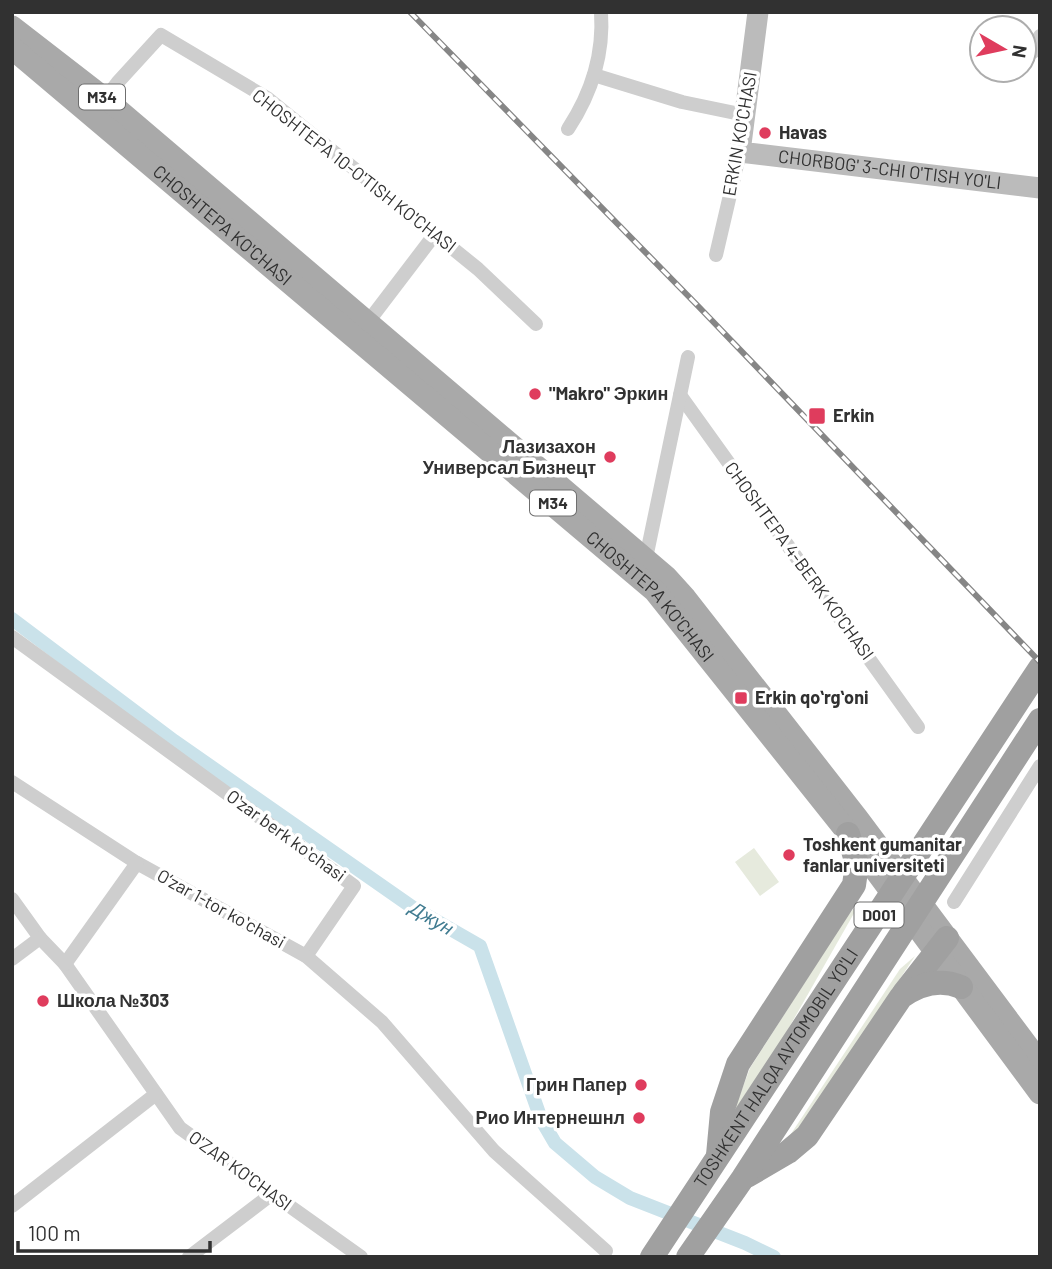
<svg xmlns="http://www.w3.org/2000/svg" width="1052" height="1269" viewBox="0 0 1052 1269" font-family="Barlow,sans-serif">
<rect width="100%" height="100%" fill="#fff"/>
<g fill="#e6eadd">
<polygon points="754,848 779,882 760,896 735,862"/>
<polygon points="861,901 783,1038 733,1113 750,1068 847,916"/>
<polygon points="915,956 800,1130 783,1146 900,969"/>
</g>
<g fill="none" stroke-linecap="round" stroke-linejoin="round">
<polyline stroke="#cae2ea" stroke-width="14" points="12,619 174,741 412,907 480,946 541,1119 555,1143 595,1177 630,1198 745,1243 774,1257"/>
<g stroke="#cecece" stroke-width="14">
<polyline points="1033,52 1040,36"/>
<polyline points="594,75 682,102 745,115"/>
<polyline points="105,99 118,82 161,35 267,98 478,269 536,324"/>
<path d="M568 129C591 94 604 55 601 12"/>
<polyline points="716,255 740,152"/>
<polyline points="368,322 435,234"/>
<polyline points="680,395 918,727"/>
<polyline points="642,563 646,558 688,357"/>
<polyline points="12,637 354,886 306,956"/>
<polyline points="12,782 137,863 306,956 382,1022 494,1151 606,1251"/>
<polyline points="12,899 40,938 65,964 180,1128 361,1257"/>
<polyline points="954,902 1040,766"/>
<polyline points="12,959 40,938"/>
<polyline points="65,964 137,863"/>
<polyline points="12,1206 156,1094"/>
<polyline points="189,1257 272,1194"/>
</g>
<path stroke="#bbb" stroke-width="21" id="s1" d="M758 12 740 152 1040 188"/>
<g stroke="#a9a9a9" stroke-width="23">
<polyline points="12,27 105,99 666,577 685,598 857,818 1040,1063"/>
<path id="s2" d="M12 48 655 591 845 829 1040 1093"/>
</g>
<g stroke="#a0a0a0" stroke-width="24">
<polyline points="904,993 947,938"/>
<polyline points="718,1155 722,1112 738,1064 854,885 857,864 848,834"/>
<path d="M747 1176 788 1152 807 1136 901 997C919 984 940 978 961 987"/>
<path id="s3" d="M652 1257 1040 668"/>
<polyline points="688,1257 743,1178 1040,720"/>
</g>
<defs>
<polyline id="rail" points="410,12 698,306 1040,662"/>
</defs>
<use href="#rail" stroke="#868686" stroke-width="6"/>
<use href="#rail" stroke="#fff" stroke-width="3.5" stroke-dasharray="10" stroke-linecap="butt"/>
</g>
<g fill="#df3c5d" stroke="#fff" stroke-width="2.5">
<circle cx="765" cy="133" r="7"/>
<circle cx="535" cy="394" r="7"/>
<rect x="808" y="407" width="18" height="18" rx="3.5"/>
<circle cx="610" cy="457" r="7"/>
<rect x="734" y="691" width="14" height="14" rx="3.5"/>
<circle cx="789" cy="855" r="7"/>
<circle cx="43" cy="1001" r="7"/>
<circle cx="641" cy="1085" r="7"/>
<circle cx="639" cy="1118" r="7"/>
</g>
<g text-anchor="middle" stroke-width="7" stroke-linejoin="round" paint-order="stroke">
<g fill="#fff" stroke="#6f6f6f" stroke-width="2">
<rect x="79" y="84.5" width="46" height="25" rx="5"/>
<rect x="530" y="490.5" width="46" height="25" rx="5"/>
<rect x="854.5" y="902.5" width="49" height="25" rx="5"/>
</g>
<g font-size="16" font-weight="bold" fill="#313131">
<text x="102" y="103">M34</text>
<text x="553" y="509">M34</text>
<text x="879" y="921">D001</text>
</g>
<g font-size="18" font-weight="bold" fill="#313131" stroke="#fff" text-anchor="start">
<text x="779" y="139">Havas</text>
<text x="549" y="400">"Makro" Эркин</text>
<text x="833" y="422">Erkin</text>
<text x="596" y="453" text-anchor="end">Лазизахон<tspan x="596" dy="21">Универсал Бизнецт</tspan></text>
<text x="755" y="704">Erkin qoʻrgʻoni</text>
<text x="803" y="851">Toshkent gumanitar<tspan x="803" dy="21">fanlar universiteti</tspan></text>
<text x="57" y="1007">Школа №303</text>
<text x="627" y="1091" text-anchor="end">Грин Папер</text>
<text x="625" y="1124" text-anchor="end">Рио Интернешнл</text>
</g>
<g font-size="18" fill="#313131" stroke="#fff">
<text transform="translate(740 134) rotate(-80)" y="6">ERKIN KO'CHASI</text>
<text dy="6" stroke="none"><textPath href="#s1" startOffset="292">CHORBOG' 3-CHI O'TISH YO'LI</textPath></text>
<text transform="translate(354 171) rotate(38)" y="6">CHOSHTEPA 10-O'TISH KO'CHASI</text>
<text dy="6" stroke="none"><textPath href="#s2" startOffset="275">CHOSHTEPA KO'CHASI</textPath></text>
<text transform="translate(799 561) rotate(54)" y="6">CHOSHTEPA 4-BERK KO'CHASI</text>
<text dy="6" stroke="none"><textPath href="#s2" startOffset="842">CHOSHTEPA KO'CHASI</textPath></text>
<text transform="translate(286 836) rotate(36)" y="6">Oʻzar berk koʻchasi</text>
<text transform="translate(221 909) rotate(29)" y="6">O‘zar 1-tor koʻchasi</text>
<text dy="6" stroke="none"><textPath href="#s3" startOffset="226">TOSHKENT HALQA AVTOMOBIL YO'LI</textPath></text>
<text transform="translate(240 1171) rotate(36)" y="6">O'ZAR KO'CHASI</text>
</g>
<g font-size="19" font-style="italic" fill="#417c91" stroke="#fff">
<text transform="translate(432 918) rotate(31)" y="7">Джун</text>
</g>
</g>
<rect width="1052" height="1269" fill="none" stroke="#313131" stroke-width="28"/>
<g transform="translate(1003 49) rotate(99)"><circle r="33" fill="#ffffff" stroke="#adadad" stroke-width="2"/>
<path d="M0-5L12 26L0 18L-12 26Z" fill="#df3c5d"/>
<text y="-10" font-size="19" font-weight="bold" text-anchor="middle" fill="#313131">N</text>
</g>
<path d="M18 1241v10h192v-10" fill="none" stroke="#313131" stroke-width="3.5"/>
<text x="28" y="1241" font-size="21" fill="#313131" stroke="#ffffff" stroke-width="5" paint-order="stroke">100 m</text>
</svg>
